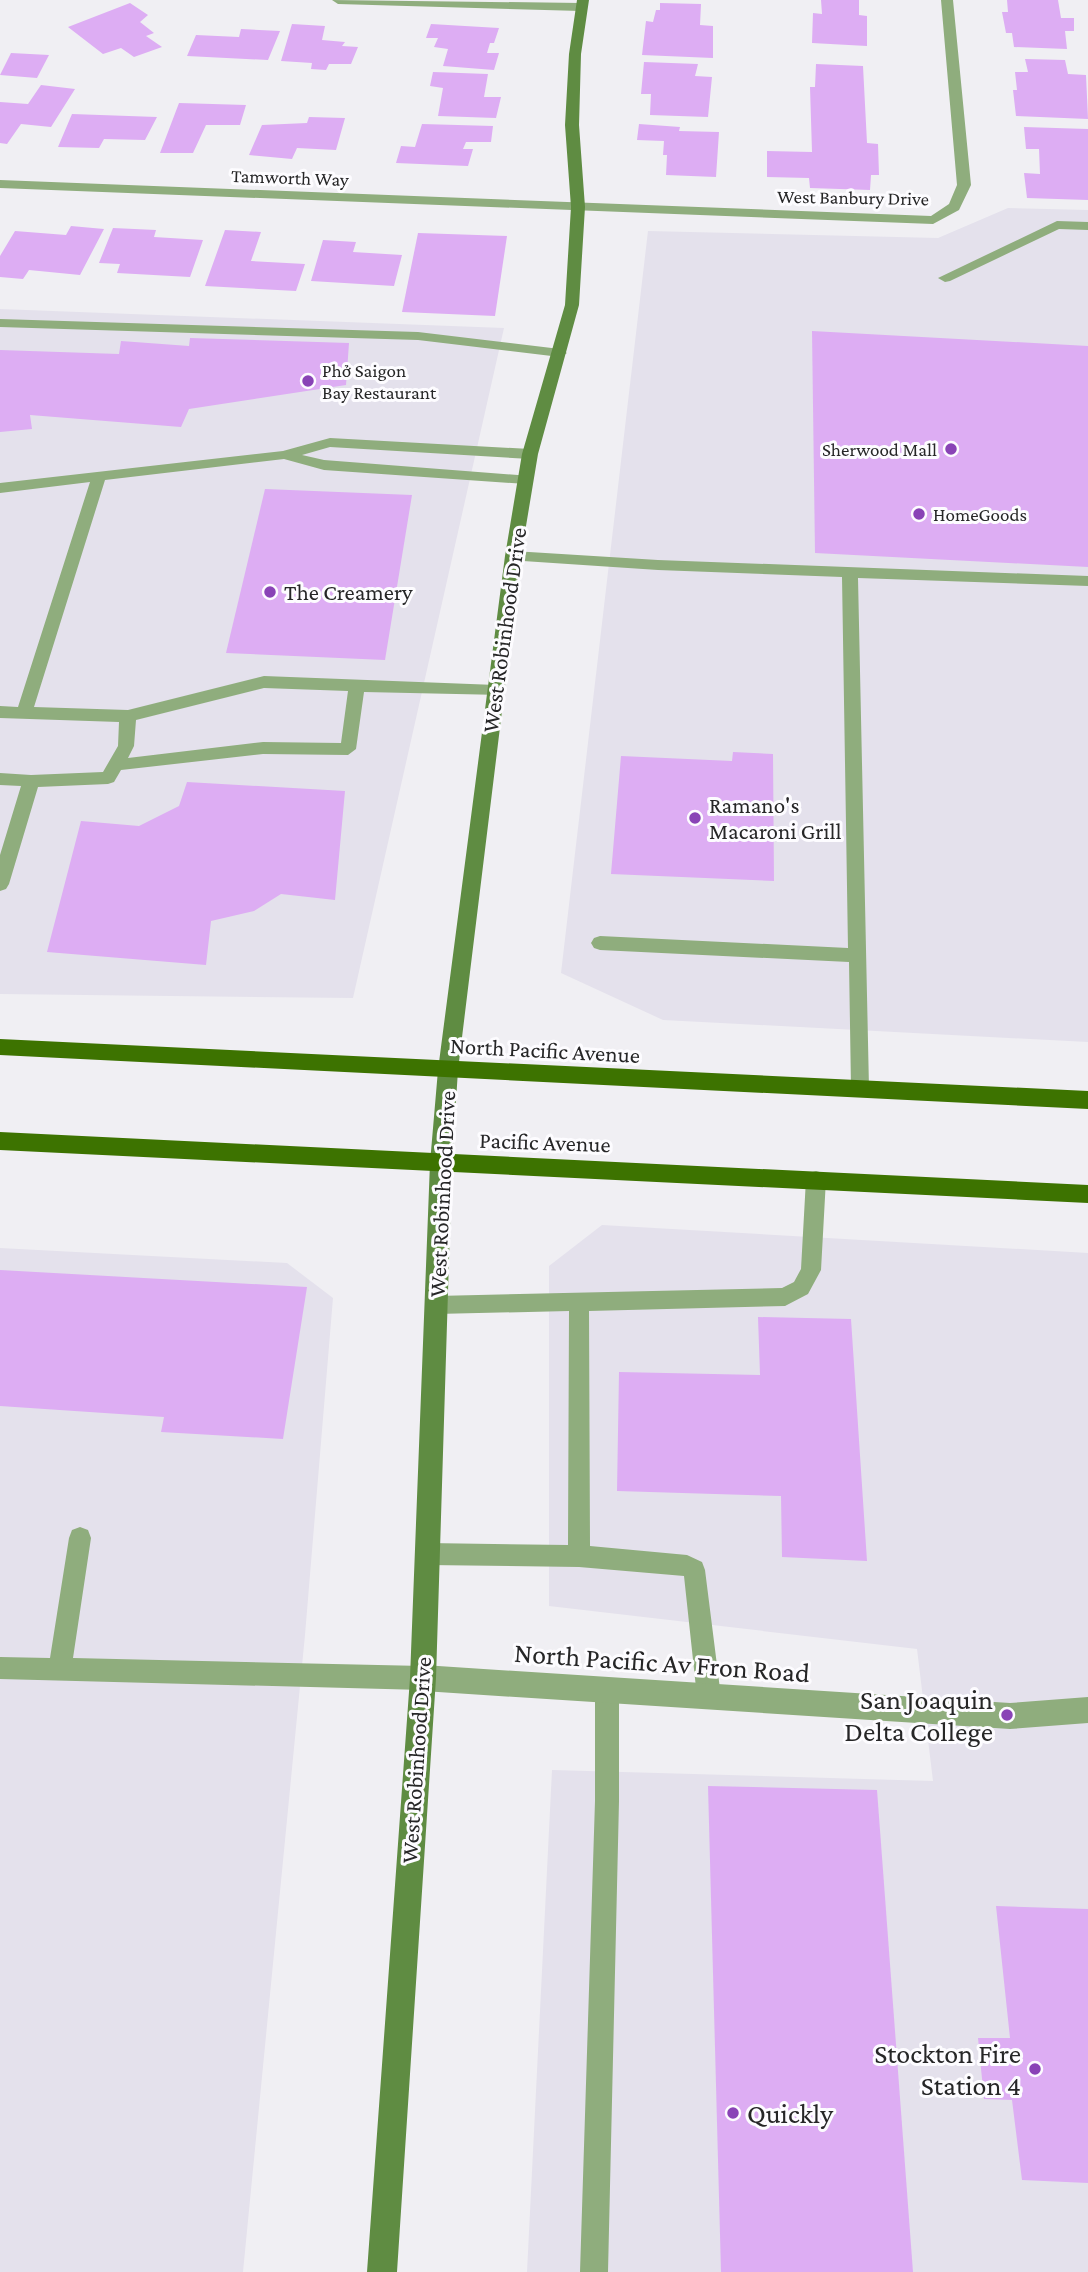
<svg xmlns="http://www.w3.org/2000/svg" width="1088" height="2272" viewBox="0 0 1088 2272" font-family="'Crimson Pro',serif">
<rect width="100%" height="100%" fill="#f0eff3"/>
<g fill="#e4e1ec">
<polygon points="1008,208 1088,210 1088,1042 663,1020 561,973 648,231 938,238"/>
<polygon points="0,309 504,328 353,998 0,994"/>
<polygon points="602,1225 1088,1253 1088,2272 527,2272 552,1770 933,1781 917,1649 549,1606 549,1266"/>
<polygon points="0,1248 287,1263 333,1298 305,1635 243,2272 0,2272"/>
</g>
<g fill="#ddadf3">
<polygon points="821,0 859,0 859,15 867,16 867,46 812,43 813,13 822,14"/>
<polygon points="1007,0 1058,0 1061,18 1074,18 1074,31 1065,31 1067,49 1014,47 1012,33 1006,33 1002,12 1008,12"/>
<polygon points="130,3 148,15 140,22 154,33 146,36 162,47 134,57 121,48 103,54 68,27"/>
<polygon points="660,3 701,4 700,25 713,26 713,58 642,55 646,21 653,22 656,10 660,10"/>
<polygon points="292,24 325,26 322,40 345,42 342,46 358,47 351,64 329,64 326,70 311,69 312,63 281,61"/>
<polygon points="431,24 499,28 494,43 490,43 487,53 499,53 494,70 443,66 448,49 434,47 438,38 426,38"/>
<polygon points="241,29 280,31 268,60 187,56 196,35 239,37"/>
<polygon points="11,53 49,55 37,78 0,75"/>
<polygon points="1025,59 1065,60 1068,74 1086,75 1088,119 1016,116 1013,90 1017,90 1015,72 1028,72"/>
<polygon points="644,62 698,64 695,76 712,77 708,117 650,115 651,94 641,94"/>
<polygon points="816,64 863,66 867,143 878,144 879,175 871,175 870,190 810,188 809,178 767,177 767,151 812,152 810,87 815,87"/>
<polygon points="433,72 488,74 484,97 501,97 496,118 438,116 443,88 430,86"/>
<polygon points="41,85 75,89 51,127 21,124 7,144 0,143 0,102 28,104"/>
<polygon points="179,103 246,105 240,125 206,125 193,153 160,153"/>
<polygon points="72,114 157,117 145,140 104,139 99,148 58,147"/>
<polygon points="309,117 345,118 336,150 297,148 292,159 249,155 262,125 307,123"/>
<polygon points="422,124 493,126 491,142 466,142 463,149 473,149 468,166 396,163 401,146 415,147"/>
<polygon points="639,124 680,127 679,131 719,132 716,177 666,175 667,155 663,155 664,141 637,140"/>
<polygon points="1024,127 1088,129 1088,200 1027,198 1024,173 1040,174 1039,149 1026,149"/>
<polygon points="71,226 104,229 80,275 29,270 23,279 0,277 0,256 15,231 66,235"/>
<polygon points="113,228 156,230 154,237 203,240 190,277 117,273 120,264 99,263"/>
<polygon points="225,230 261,232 251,261 305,264 296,291 205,286"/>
<polygon points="418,233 507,236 495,316 402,312"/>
<polygon points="323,240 356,242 353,252 402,255 394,286 311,281"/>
<polygon points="812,331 1088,346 1088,567 815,553"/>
<polygon points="190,338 349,343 346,385 189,409 181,427 30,415 32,429 0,432 0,350 119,354 121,341 189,346"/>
<polygon points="265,489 412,495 385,660 226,653"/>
<polygon points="733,752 773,754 774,881 611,874 621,756 732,761"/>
<polygon points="187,782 345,791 335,900 281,894 254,911 211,921 206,965 47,952 81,821 139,826 179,806"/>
<polygon points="0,1270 307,1287 283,1439 161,1432 164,1417 0,1406"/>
<polygon points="758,1317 851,1319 867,1561 782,1557 781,1496 617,1491 619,1372 760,1375"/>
<polygon points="708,1786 877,1790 913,2272 721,2272"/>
<polygon points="996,1906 1088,1909 1088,2183 1022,2180 1012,2100 984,2099 978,2038 1010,2038"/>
</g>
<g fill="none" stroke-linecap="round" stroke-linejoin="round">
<g fill="#8fad7d" fill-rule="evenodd">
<polygon points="1057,221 1088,222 1088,230 1059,229 950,281 945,282 938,278"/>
<polygon points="0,319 418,332 560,349 567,353 560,357 418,340 0,327"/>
<path d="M330 438 530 449 537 454 530 459 330 447 302 455 324 460 531 476 533 479 531 482 526 484 324 470 284 459 105 480 34 707 128 710 264 676 496 685 502 687 504 691 502 695 364 692 356 749 348 755 263 754 121 770 114 782 108 784 38 787 9 884 6 889 0 891V855L21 786 0 785V773L31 775 103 772 118 746 119 722 0 718V706L18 707 90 482 0 493V483L283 451ZM264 688 348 691 341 743 263 742 128 758 134 746 136 720Z"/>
<polygon points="513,551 658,560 1088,576 1088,586 858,578 869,1088 867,1094 860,1096 853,1094 851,1088 849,962 600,950 594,948 591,943 594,938 600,936 848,948 842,577 658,570 508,560 505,556"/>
<polygon points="816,1171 823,1173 826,1179 821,1270 808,1294 785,1306 589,1311 590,1546 687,1555 702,1562 705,1570 721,1697 717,1705 709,1709 701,1705 697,1697 684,1576 579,1567 427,1565 419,1562 416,1554 419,1546 427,1543 568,1545 569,1311 436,1314 429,1311 426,1305 429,1299 436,1296 782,1288 794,1282 801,1269 806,1179 809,1173"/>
<polygon points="80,1527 88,1530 91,1538 73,1658 423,1666 431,1670 435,1678 431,1686 423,1690 0,1679 0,1657 50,1658 69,1538 72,1530"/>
<polygon points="607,1678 615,1682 619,1690 619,1801 608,2272 580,2272 595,1801 595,1690 599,1682"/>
</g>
<g fill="#8fad7d" fill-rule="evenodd">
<polygon points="332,0 581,3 587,7 581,11 338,4"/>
<polygon points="941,0 953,0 971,185 959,210 933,224 0,188 0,180 931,216 949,204 957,185"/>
<polygon points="423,1665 1010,1703 1088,1697 1088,1723 1010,1729 423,1691 414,1687 410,1678 414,1669"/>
</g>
<polygon fill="#5f8c42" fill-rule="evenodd" points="577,0 589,0 581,54 579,125 585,207 579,305 538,454 521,556 458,1070 452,1163 436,1678 397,2272 367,2272 410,1678 430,1163 438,1070 505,556 522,454 565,305 571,207 565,125 569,54"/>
<g fill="#3d7300" fill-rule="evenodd">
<polygon points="0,1039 1088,1091 1088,1109 0,1055"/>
<polygon points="0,1132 1088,1185 1088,1203 0,1150"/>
</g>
</g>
<g fill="#8943b6" stroke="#fdfcff" stroke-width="2.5">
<circle cx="308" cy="381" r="7"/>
<circle cx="951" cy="449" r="7"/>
<circle cx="919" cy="514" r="7"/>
<circle cx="270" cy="592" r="7"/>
<circle cx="695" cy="818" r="7"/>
<circle cx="1007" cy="1715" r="7"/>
<circle cx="1035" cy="2069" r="7"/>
<circle cx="733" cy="2113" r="7"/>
</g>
<g text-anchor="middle" stroke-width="6" stroke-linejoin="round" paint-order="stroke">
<g font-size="19" fill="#262627" stroke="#fdfcff">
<text transform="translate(290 177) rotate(2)" y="7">Tamworth Way</text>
<text transform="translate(853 197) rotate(1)" y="7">West Banbury Drive</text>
</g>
<g font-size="19" fill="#262627" stroke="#fdfcff" text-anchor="start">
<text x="322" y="377">Phở Saigon<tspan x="322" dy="22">Bay Restaurant</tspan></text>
<text x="937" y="456" text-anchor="end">Sherwood Mall</text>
<text x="933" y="521">HomeGoods</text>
</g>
<g font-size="23" fill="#262627" stroke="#fdfcff" text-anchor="start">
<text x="284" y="600">The Creamery</text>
<text x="709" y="813">Ramano's<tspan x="709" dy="26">Macaroni Grill</tspan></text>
</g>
<g font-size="23" fill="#262627" stroke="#fdfcff">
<text transform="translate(504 630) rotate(-82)" y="8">West Robinhood Drive</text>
<text transform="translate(545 1050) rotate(3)" y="8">North Pacific Avenue</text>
<text transform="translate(545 1142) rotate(2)" y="8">Pacific Avenue</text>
<text transform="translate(442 1194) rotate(-87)" y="8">West Robinhood Drive</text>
<text transform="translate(416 1760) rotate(-86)" y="8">West Robinhood Drive</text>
</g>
<g font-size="28" fill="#262627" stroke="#fdfcff">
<text transform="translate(662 1662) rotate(4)" y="10">North Pacific Av Fron Road</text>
</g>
<g font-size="28" fill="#262627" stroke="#fdfcff" text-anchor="end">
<text x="993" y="1709">San Joaquin<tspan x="993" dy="32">Delta College</tspan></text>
<text x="1021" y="2063">Stockton Fire<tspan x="1021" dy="32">Station 4</tspan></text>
<text x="747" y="2123" text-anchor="start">Quickly</text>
</g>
</g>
</svg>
